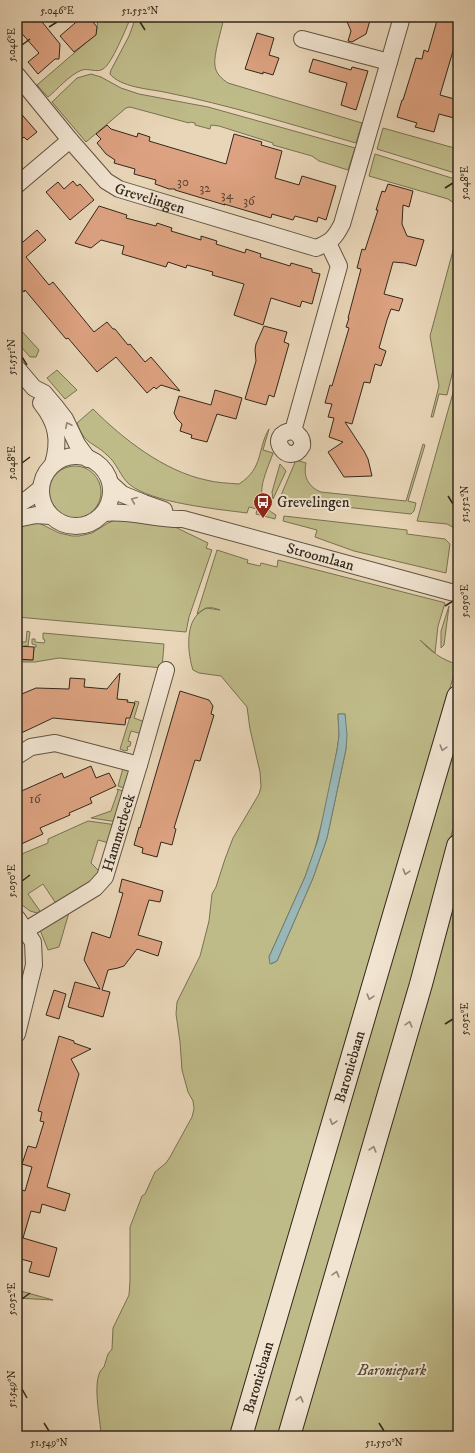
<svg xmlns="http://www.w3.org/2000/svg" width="475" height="1453" viewBox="0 0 475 1453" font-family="'IM FELL DW Pica',serif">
<rect width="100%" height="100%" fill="#e9d6b8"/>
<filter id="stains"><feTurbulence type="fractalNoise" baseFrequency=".005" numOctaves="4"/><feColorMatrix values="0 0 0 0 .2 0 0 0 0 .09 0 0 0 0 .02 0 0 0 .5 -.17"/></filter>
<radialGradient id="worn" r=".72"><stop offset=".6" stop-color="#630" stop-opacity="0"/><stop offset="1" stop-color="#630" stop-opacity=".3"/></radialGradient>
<g fill="#bfbb89" stroke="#787252" fill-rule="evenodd">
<path d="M98 17H131C126 28 112 64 103 69 97 73 89 68 82 70 69 75 58 89 48 97L37 85 95 35 97 28Z"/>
<path d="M136 17H224C222 29 213 55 215 66 216 74 222 79 228 83L362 123 356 143C293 125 229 105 164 92 149 89 120 87 110 74L111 70 129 36Z"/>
<polygon points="91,74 101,77 121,88 139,94 208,107 355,148 348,170 319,161 312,156 273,145 273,143 219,126 211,125 210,129 195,125 195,123 190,122 189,123 130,107 126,108 86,142 52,102 77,78"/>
<polygon points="383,128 458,149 458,174 377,149"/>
<polygon points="375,154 458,180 458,207 454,203 448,199 369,176"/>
<polygon points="458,232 458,350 447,395 439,394 433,417 431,417 439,386 430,336"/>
<polygon points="18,327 39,350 36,357 30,357 17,342"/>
<polygon points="57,370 77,390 65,399 47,378"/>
<polygon points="458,375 458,530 447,524 417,521"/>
<path d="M93 409C123 439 164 471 206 480 217 483 228 483 239 484 264 468 257 449 269 429L263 450 273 453C266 474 250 501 276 515L275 519 256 514 257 509 249 507 247 513C217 509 151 503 129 484 120 476 117 463 107 455 92 441 85 445 77 423Z"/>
<path d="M423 444 425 445 408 501 416 503 414 511 411 514 279 500 296 460 306 463C303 476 308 487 321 492L406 501Z"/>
<polygon points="280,464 286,471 273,499 272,492"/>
<circle cx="75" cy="492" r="26"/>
<polygon points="284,516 407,530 407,534 445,539 450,544 446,573 354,551 315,537 317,530 283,521"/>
<polygon points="120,518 173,526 208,543 206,548 212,550 189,617 186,632 17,617 17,524 37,522 59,533 72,536 79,536 92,533 108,523"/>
<path d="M217 550 248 560 247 563 260 566 261 563 277 567 278 560 442 602 445 603 438 626 435 653 420 640C430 651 442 660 457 664L232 1436H101C101 1420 90 1377 104 1367L108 1354 112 1349 113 1328 129 1295 130 1281V1227L142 1196 145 1194 155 1172 166 1163 170 1157 192 1117 194 1109 193 1101 188 1092 182 1070 180 1042 176 1014 177 1002 200 956 209 921 212 894 216 887 225 859 233 838 259 794 261 787 260 772 250 729 247 707 221 676 199 673 193 670C188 655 185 626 198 614 200 612 203 610 206 608L220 610C209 606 206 607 197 614ZM338 714H345L346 749 327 838 313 878 277 961 271 964 269 957 305 877 314 852 324 815 337 750 339 736Z"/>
<polygon points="449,606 444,645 441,648 441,631"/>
<polygon points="457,615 458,616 458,649 454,646 453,635 456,616"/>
<polygon points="27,631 30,632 28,646 24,646 23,660 33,660 34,647 36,647 36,645 32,644 32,639 35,639 35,642 44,643 45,640 43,639 43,633 164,644 162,668 59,658 35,662 21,662 22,642 26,642"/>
<polygon points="135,701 139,702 134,718 145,722 142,734 131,731 128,741 131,742 130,746 127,747 128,750 125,751 120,749"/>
<polygon points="458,728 458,810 399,1032 280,1436 251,1436"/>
<polygon points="125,761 132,772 127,789 118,786"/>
<polygon points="117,789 126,792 118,822 91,818 111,811 118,791"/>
<polygon points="88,821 117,825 109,843 98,840 91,863 101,873 96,878 57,902 55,902 43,884 28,894 40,911 37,913 30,911 17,901 17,856 48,843 48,839"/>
<polygon points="458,886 458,1436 298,1436"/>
<polygon points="70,909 59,947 48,950 40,930"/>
<polygon points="17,1290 53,1300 17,1298"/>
</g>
<polygon fill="#9ab7b7" stroke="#707e79" points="338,714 345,714 347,735 346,749 327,838 313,878 277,961 270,964 269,957 305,877 318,840 337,750 339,736"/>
<g fill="#dda281" stroke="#32281b">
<polygon points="17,17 38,17 60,44 59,59 55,59 38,74 28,62 39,53 17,28"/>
<polygon points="82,17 89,17 97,27 96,35 74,52 60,36"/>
<polygon points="345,17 371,17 366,34 352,42 348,41 351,31"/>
<polygon points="438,17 458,17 458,53 453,51 440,95 458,100 458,119 439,114 434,132 415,127 417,123 397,117 402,100 403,100 416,58 422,59 424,50 428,52"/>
<polygon points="257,33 274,38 269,55 279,58 273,75 263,72 263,74 245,69"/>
<polygon points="313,59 351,70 352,67 368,71 356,110 341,105 347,83 309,72"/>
<polygon points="17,109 37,132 27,140 24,137 17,143"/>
<polygon points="107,125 111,129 137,137 138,133 150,137 149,141 226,164 234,134 262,142 261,145 282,151 275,178 299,185 302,176 336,186 326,220 318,217 317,222 295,216 293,220 272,214 271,218 224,204 225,205 175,190 175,189 169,189 155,184 156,180 134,174 135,169 114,163 115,160 106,154 97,143 101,139 96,134"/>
<polygon points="73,181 77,186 80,184 94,200 70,220 46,192 58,182 64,189"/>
<polygon points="388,184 413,191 409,207 403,205 402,224 407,236 424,240 416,266 405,263 393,262 384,294 403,299 399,311 391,309 387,320 379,348 386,351 381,366 375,364 370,383 364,382 352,424 345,422 364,451 368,459 372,476 344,477 328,452 343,442 329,437 334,418 328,417 332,404 325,403 330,385 332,386 349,328 346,327 349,318 348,318 361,269 357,268 362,249 365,250 378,210 376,210 382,191 385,192"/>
<polygon points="99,206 127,215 126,218 156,226 157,223 172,228 171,231 201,240 201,236 217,241 216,244 245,253 246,249 261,254 260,257 277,262 290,266 291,263 312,269 312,272 320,274 312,304 302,301 300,307 271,298 263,325 234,315 244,284 212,275 213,272 187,265 186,268 168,262 166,267 122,254 124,246 101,240 91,248 75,243"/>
<polygon points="37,230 46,240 26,257 49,285 53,282 94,332 107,322 113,329 115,329 128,345 130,344 145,362 151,357 180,391 161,385 156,389 154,387 147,393 116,357 97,372 68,338 66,339 25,290 24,292 17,284 17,247"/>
<polygon points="264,326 287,332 284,342 289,344 274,397 269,395 266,405 245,399 256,361 255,350 256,344"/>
<polygon points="215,390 242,398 236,419 217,414 207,442 191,438 192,435 180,431 182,424 177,419 174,413 179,396 211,405"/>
<polygon points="17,646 34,647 33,660 17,659"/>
<polygon points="120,673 117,699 128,700 127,702 135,703 130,718 126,718 125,725 53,718 17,735 17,696 36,688 69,689 70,678 85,679 84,687 107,689"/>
<polygon points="180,691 209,700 213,706 211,714 214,715 200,761 195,760 174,828 176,829 172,845 161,842 157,857 142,853 143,848 134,845 139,827 140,828"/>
<polygon points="91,766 96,778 109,773 116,786 90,798 92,803 69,813 70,815 40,828 43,834 17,846 17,793 62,773 64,778"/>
<polygon points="122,879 163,891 160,902 149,900 138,935 162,942 158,956 137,949 124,966 118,968 108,970 102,990 110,992 103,1017 68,1007 75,982 100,989 84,960 92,932 110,938 123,893 119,892"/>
<polygon points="54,990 66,994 59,1019 46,1015"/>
<polygon points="59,1036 74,1041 74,1043 91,1049 71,1059 79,1074 47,1187 70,1194 65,1211 42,1204 40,1213 31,1211 23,1238 57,1248 49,1277 29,1272 32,1262 17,1258 17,1188 25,1191 32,1167 22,1164 28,1146 36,1148 44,1122 40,1121 42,1112 38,1111"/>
</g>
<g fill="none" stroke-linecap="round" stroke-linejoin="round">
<defs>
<g id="minor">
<polyline points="302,39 389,62"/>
<path id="s1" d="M17 75 70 140 106 181 119 189 316 248C331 242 335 238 342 224L402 17"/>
<polyline points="17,185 70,140"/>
<polyline points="17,368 34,388 44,393 55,406 65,419 77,444 88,459"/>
<path d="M41 403C57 423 60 440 53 464"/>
<path d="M293 431C300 435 303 439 302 446 289 470 263 433 293 431L339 266 328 243"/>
<circle cx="76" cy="491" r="35"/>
<polyline points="111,484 122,494 144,503 164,510"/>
<polyline points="17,505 29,498 40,489"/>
<path id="s2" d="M104 513C131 510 157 520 183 519L458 594"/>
<polyline points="17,519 36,515 50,516"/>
<polyline points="17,756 31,747 55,743 139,765"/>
<polyline points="17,918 33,942 34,965 17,1034"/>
<path id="s3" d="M26 930 95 888 105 877 139 765 166 670"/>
</g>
<g id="secondary">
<path id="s4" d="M241 1436 458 697"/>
<polyline points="289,1436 421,984 458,846"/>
</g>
</defs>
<use href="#minor" stroke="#605442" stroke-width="18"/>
<use href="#secondary" stroke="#32281b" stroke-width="24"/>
<use href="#minor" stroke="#f1e4d1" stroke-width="16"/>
<use href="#secondary" stroke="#f1e4d1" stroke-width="22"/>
</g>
<defs><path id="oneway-chevron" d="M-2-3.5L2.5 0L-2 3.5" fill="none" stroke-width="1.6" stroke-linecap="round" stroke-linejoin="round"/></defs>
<g stroke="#928676">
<use href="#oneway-chevron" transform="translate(68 425) rotate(-116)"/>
<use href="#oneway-chevron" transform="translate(134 500) rotate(-157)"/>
<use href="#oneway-chevron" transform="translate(443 748) rotate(106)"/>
<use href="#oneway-chevron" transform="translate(406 872) rotate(106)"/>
<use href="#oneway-chevron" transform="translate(370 997) rotate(106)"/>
<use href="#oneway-chevron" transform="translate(409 1024) rotate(-74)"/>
<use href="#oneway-chevron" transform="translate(333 1122) rotate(106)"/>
<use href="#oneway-chevron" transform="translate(373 1149) rotate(-74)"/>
<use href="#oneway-chevron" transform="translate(336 1274) rotate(-74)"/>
<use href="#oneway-chevron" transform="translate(300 1399) rotate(-74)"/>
</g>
<path fill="none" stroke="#32281b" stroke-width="1.5" d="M140 22 145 30M49 27 57 22M22 45 30 39M445 188 453 183M22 357 27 365M22 463 30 457M448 496 453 504M445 606 453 601M22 881 30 875M445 1024 453 1019M22 1299 30 1293M22 1389 27 1398M44 1423 49 1431M379 1423 384 1431"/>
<defs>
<symbol id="bus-pin" viewBox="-11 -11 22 30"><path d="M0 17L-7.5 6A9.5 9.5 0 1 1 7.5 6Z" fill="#8f2418" stroke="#f1e4d1"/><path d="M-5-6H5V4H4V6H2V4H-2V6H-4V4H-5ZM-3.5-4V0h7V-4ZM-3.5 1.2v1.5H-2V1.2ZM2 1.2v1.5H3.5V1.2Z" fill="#fff"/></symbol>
</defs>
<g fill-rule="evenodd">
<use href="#bus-pin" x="252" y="491" width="22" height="30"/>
</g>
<g text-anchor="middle" stroke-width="4" stroke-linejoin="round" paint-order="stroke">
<g font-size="13" fill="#5d4634">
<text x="183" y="186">30</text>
<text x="205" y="192">32</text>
<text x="227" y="199">34</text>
<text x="249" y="205">36</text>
<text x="35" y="803">16</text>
</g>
<g font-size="15" fill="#32281b" stroke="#f1e4d1">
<text dy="5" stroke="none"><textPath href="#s1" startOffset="186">Grevelingen</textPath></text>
<text dy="5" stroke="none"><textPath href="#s2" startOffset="222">Stroomlaan</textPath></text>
<text dy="5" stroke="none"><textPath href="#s3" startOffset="142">Hammerbeek</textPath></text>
<text dy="5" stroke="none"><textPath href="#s4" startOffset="385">Baroniebaan</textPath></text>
<text dy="5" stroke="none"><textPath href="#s4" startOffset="61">Baroniebaan</textPath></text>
</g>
<g font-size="15" fill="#32281b" stroke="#f1e4d1" text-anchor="start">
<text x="277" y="507">Grevelingen</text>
</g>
<g font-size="15" font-style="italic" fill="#554d36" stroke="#f1e4d1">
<text x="392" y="1375">Baroniepark</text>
</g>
</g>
<rect width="475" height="1453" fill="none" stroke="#e9d6b8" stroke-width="44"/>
<rect x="22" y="22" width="431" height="1409" fill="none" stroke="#32281b" stroke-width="1.5"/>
<g font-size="10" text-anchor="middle" fill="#32281b">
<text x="57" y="14">5.046°E</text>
<text x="140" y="14">51.552°N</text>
<text transform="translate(11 45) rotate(-90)" y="4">5.046°E</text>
<text transform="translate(464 183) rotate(-90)" y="4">5.048°E</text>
<text transform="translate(11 357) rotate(-90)" y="4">51.551°N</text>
<text transform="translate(11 463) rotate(-90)" y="4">5.048°E</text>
<text transform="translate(464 504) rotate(-90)" y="4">51.552°N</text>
<text transform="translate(464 601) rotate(-90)" y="4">5.050°E</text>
<text transform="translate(11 881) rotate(-90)" y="4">5.050°E</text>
<text transform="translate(464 1019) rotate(-90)" y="4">5.052°E</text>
<text transform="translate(11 1299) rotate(-90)" y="4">5.052°E</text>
<text transform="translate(11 1389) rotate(-90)" y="4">51.549°N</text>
<text x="49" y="1446">51.549°N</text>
<text x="384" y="1446">51.550°N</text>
</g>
<rect width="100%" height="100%" filter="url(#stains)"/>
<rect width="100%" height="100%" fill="url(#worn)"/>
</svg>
